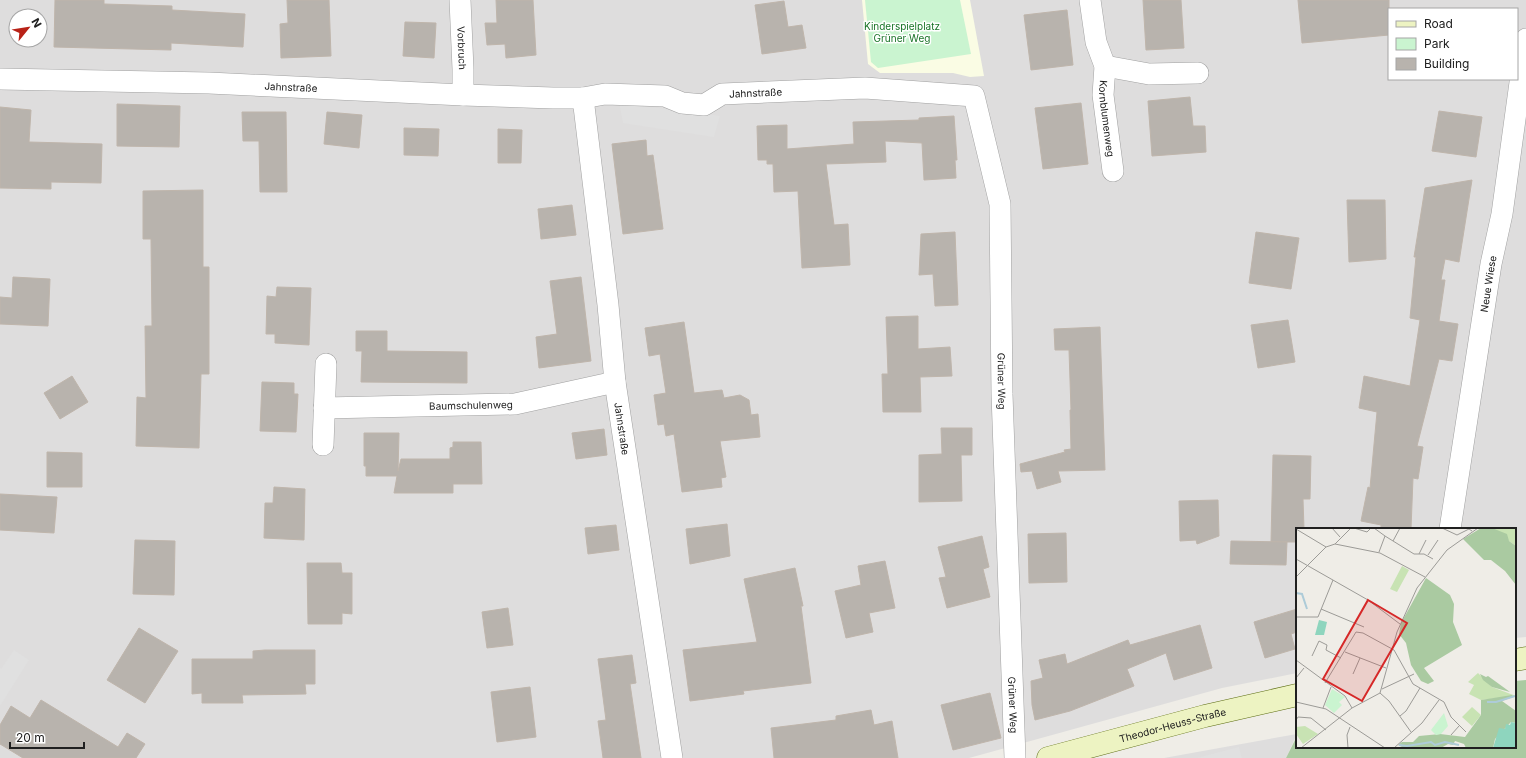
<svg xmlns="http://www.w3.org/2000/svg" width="1526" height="758" viewBox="0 0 1526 758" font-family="Inter,sans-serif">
<rect width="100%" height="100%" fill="#efede7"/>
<g fill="#dedddd" fill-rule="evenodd">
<path d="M0 0H1526V637L1515 638V529H1297V673L1222 688 969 758H0ZM1389 9H1517V79H1389ZM16 16H40V40H16Z"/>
<polygon points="1297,734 1286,758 1164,758"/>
</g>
<polygon fill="#fafce4" points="862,0 970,0 984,76 970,77 953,73 880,73 868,64"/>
<polygon fill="#aacaa1" points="1526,680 1526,758 1286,758 1297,736 1297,747 1515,747 1515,681"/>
<polygon fill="#caf4d0" points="865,0 960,0 971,54 878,68 871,62"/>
<g fill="#e0e0e0">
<polygon points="619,103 720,116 714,137 623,123"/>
<polygon points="14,650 29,660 0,706 0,668 1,669"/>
<polygon points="1239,747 1242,758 1197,758"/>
</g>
<g fill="#b8b3ad" stroke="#bfb5ab">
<polygon points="55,0 104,0 104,4 172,6 172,10 245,14 243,47 171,43 171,50 54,47"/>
<polygon points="287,0 329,0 331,56 281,58 280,24 288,23"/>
<polygon points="496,0 533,0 536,55 506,58 505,44 487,45 485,23 497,23"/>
<polygon points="1143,0 1181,0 1184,48 1146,50"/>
<polygon points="1298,0 1389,0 1389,35 1302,43"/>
<polygon points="784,1 788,27 802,25 806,48 762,54 755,5"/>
<polygon points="1067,10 1073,65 1031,70 1024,15"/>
<polygon points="405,22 436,23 434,58 403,56"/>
<polygon points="1190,97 1193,126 1205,126 1206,152 1152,156 1148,101"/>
<polygon points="1081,103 1088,164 1043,169 1035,108"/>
<polygon points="117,104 180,106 179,147 117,146"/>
<polygon points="0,107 31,110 29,142 102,144 101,183 51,182 51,189 0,188"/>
<polygon points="1439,111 1482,117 1476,157 1432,151"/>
<polygon points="242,112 286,112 287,192 260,192 259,141 243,141"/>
<polygon points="327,112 362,115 359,148 324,144"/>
<polygon points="954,116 957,160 955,160 956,178 924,180 922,143 885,141 886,162 826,164 834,225 848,224 850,265 802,268 798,191 774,192 773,164 767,164 767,160 758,160 757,126 787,125 787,149 854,144 853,122 919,120 919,118"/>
<polygon points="404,128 439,129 438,156 404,155"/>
<polygon points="498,129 522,130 521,163 498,163"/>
<polygon points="646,140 647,156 653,155 663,229 623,234 612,144"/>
<polygon points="1472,180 1459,262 1445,259 1441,280 1445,280 1439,321 1458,324 1452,361 1439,359 1417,446 1423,447 1418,479 1413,478 1411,529 1381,529 1381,525 1361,521 1368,487 1370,488 1377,412 1359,408 1364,376 1410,386 1420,320 1410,318 1416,257 1414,257 1425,188"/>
<polygon points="203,190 203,267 209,267 209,374 201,374 199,448 136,446 137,397 146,398 145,326 152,326 151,239 143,239 143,191"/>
<polygon points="1347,200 1385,200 1386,259 1349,262"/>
<polygon points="572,205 576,235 541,239 538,209"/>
<polygon points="955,232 958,305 935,306 933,274 919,275 921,234"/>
<polygon points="1256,232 1299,238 1291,289 1249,283"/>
<polygon points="13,277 50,279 48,326 0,324 0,297 12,298"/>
<polygon points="581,277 591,361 539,368 536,337 557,334 550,281"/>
<polygon points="277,287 311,288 309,345 275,343 275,334 266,334 267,296 276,297"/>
<polygon points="918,316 918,349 950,347 952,376 920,377 921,412 883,412 882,374 888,374 886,317"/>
<polygon points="1288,320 1295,362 1258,368 1251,325"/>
<polygon points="684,322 694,393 722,390 724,398 740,395 749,400 751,415 758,414 760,437 720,441 726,477 721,478 722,487 682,492 674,434 666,436 664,424 658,425 654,395 666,393 660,354 649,356 645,328"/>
<polygon points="1100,327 1105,470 1058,471 1061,482 1037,489 1032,471 1021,472 1020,464 1065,452 1064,450 1071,449 1070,410 1071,410 1069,350 1055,350 1054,329"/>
<polygon points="356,331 387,331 387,351 467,352 467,383 361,382 362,351 356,351"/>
<polygon points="72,376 88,402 60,419 44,393"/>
<polygon points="262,382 294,383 294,394 298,394 296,432 260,431"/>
<polygon points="941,428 972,428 972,455 961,455 962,501 919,502 919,455 942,454"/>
<polygon points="604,429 607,455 576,459 572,433"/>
<polygon points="364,433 399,433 398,471 401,459 450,459 450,448 453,447 453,442 481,442 482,484 453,484 453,493 394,493 397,476 366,476 366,466 364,466"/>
<polygon points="47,452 82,453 82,487 47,487"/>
<polygon points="1273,455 1311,456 1310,499 1303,499 1304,529 1297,529 1297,542 1271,542"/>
<polygon points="274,487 305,489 304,540 264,538 265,503 273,503"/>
<polygon points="0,494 57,497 54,533 0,530"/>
<polygon points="1218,500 1219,536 1197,544 1196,540 1180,541 1179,501"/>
<polygon points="727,524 730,556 690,564 686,529"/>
<polygon points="616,525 619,550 588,554 585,528"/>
<polygon points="1066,533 1067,582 1029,583 1028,534"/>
<polygon points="982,536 989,567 983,569 990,597 947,608 939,578 946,577 938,547"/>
<polygon points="135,540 175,541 174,595 133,594"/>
<polygon points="1231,541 1287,542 1286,565 1230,564"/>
<polygon points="885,561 895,608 869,613 873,632 846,638 835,591 861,585 858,566"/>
<polygon points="307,563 341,563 342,573 352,573 352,614 342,613 342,624 308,624"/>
<polygon points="795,568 803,606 801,606 811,683 743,691 744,694 690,701 683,650 757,642 744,579"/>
<polygon points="508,608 513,645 487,648 482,612"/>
<polygon points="1297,609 1297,632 1291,634 1295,649 1265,658 1254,622"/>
<polygon points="1200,625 1212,668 1174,680 1166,653 1127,669 1134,686 1070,711 1035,720 1032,705 1031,681 1043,678 1039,660 1065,654 1067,664 1128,640 1130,645"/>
<polygon points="139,628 178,651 145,703 107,680"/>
<polygon points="265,650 315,650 315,684 305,684 306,694 242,695 243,703 202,703 202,693 192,694 192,659 253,659 253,651"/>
<polygon points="632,655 636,683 630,684 641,758 603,758 598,721 606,720 598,659"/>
<polygon points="530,687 536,737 497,742 491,692"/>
<polygon points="990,693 1001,738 953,750 941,705"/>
<polygon points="41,700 118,747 127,733 145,744 136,758 23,758 0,744 0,725 11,706 30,718"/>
<polygon points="871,710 874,725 892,721 898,758 774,758 771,728 836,720 836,716"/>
</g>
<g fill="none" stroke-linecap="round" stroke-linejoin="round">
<defs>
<g id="street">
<path id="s1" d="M460 0 463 69V95"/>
<path id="s2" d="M1090 0 1096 42 1105 66 1103 95 1113 171"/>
<polyline points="1105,66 1149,74 1198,73"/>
<path id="s3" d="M0 79 209 83 463 95 553 98H583L605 94 665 96 682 103 704 105 722 94 865 88 974 96 1000 204 1002 394 1015 758"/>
<path id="s4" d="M583 98 608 305 615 382 672 758"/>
<path id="s5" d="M324 408 515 404 615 382"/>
<polyline points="323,445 326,364"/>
<path id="s6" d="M1450 529 1491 264 1502 214 1526 39"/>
</g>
<g id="secondary">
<polyline points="1515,660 1526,658"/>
<path id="s7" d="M1048 758 1205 716 1297 695"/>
</g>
</defs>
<use href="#street" stroke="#a1a1a1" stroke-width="22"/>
<use href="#secondary" stroke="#5c6c12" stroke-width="23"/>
<use href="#street" stroke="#fff" stroke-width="21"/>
<use href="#secondary" stroke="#edf3c2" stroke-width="22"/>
</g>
<g text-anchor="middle" stroke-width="3" stroke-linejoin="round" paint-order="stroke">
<g font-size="10" fill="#187326" stroke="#fff">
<text x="902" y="30">Kinderspielplatz<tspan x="902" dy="12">Grüner Weg</tspan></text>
</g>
<g font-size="10" fill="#202020" stroke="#fff">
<text dy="4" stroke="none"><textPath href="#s1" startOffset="48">Vorbruch</textPath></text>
<text dy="4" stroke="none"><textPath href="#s3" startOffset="291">Jahnstraße</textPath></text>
<text dy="4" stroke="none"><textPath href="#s3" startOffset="761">Jahnstraße</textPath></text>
<text dy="4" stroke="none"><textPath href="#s2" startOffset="121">Kornblumenweg</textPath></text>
<text dy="4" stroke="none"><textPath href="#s6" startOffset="248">Neue Wiese</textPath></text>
<text dy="4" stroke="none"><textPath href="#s3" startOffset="1268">Grüner Weg</textPath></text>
<text dy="4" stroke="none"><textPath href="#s5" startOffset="147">Baumschulenweg</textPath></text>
<text dy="4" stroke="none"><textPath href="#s4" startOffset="333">Jahnstraße</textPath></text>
<text dy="4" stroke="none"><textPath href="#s3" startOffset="1592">Grüner Weg</textPath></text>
<text dy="4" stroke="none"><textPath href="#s7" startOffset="129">Theodor-Heuss-Straße</textPath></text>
</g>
</g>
<g transform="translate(1296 528)">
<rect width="220" height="220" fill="#efede7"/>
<path d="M196 0H220V18L213 13ZM106 38 113 42 101 64 94 61ZM182 145 196 159 220 168 185 172 173 166 178 157 172 154ZM176 179 185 187 176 198 166 189ZM9 198 22 206 7 216 0 206V199Z" fill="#c8e3b3"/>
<path d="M185 0H196L211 6 213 13 220 18V57L209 43 195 32H188L167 11ZM130 50 154 67 158 76 157 94 166 117 128 140 138 153 132 156 125 153 115 137 110 115 103 106 105 95ZM184 146 190 149 192 148 214 164 196 159 187 152ZM216 167 217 169 206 173 220 183V195L215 194 199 211 197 220H170L168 216 159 213 157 217 152 216 145 220H108L102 217 106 214H117L123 208 144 206 169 209 185 187V172Z" fill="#aacaa1"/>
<path d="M36 161 49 169 43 174 46 177 38 185 29 177ZM148 185 152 198 145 206 140 207 135 202Z" fill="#caf4d0"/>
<path d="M23 92 31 94 28 107H19ZM215 194 220 195V220H197L203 200 209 201 210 196 214 197Z" fill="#8ed5be"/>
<path fill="none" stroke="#adcbd8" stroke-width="2" d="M0 65 6 66 11 81M191 174H200L219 168M103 217 111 218 135 214 139 217 149 214 163 217"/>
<path fill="none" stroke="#9c9b97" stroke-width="1" d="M36 0 44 9M58 0 71 4 75 0M78 0 89 8M146 0 161 7 173 1 176 3M0 1 30 19M97 13 104 0M39 16 55 0M83 24 89 8 118 26H128L137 31M123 26 130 12M132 27 142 12M0 31 72 72 104 96M0 49 30 19 39 16 84 25 129 49M25 81 68 99M0 89H22L37 52M49 124 90 140M16 128 23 113 31 117 30 122 45 130M0 132 49 168 56 180M57 146 64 130M0 150 8 140M29 155 60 104 67 105 98 122 117 156 148 174 155 189 170 204M86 161 118 146M84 165 93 173 115 204M0 174 30 181 89 220M27 180 35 159M104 188 110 183 124 160M0 192 2 189 15 190 30 202M155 207 163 198M5 220 56 180 84 165 101 104 121 60 151 22 182 0M52 220 51 207 54 199M98 220 126 195 143 172"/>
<path fill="#d62828" fill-opacity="0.15" stroke="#d62828" stroke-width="2" d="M72 72 111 95 66 173 27 151Z"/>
<rect width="220" height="220" fill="none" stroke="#202020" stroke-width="2"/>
</g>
<rect x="1388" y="8" width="130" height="72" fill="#ffffff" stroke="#a6a6a6"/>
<rect x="1396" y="21" width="20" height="6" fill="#edf3c2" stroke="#a6a6a6"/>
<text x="1424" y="28" font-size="12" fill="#202020">Road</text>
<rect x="1396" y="38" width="20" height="12" fill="#caf4d0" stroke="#a6a6a6"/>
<text x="1424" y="48" font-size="12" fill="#202020">Park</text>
<rect x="1396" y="58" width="20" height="12" fill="#b8b3ad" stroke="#a6a6a6"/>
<text x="1424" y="68" font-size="12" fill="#202020">Building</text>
<g transform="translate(28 28) rotate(60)"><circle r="19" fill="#ffffff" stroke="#a6a6a6"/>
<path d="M0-3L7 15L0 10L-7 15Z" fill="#b82217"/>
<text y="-6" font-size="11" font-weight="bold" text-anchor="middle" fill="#202020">N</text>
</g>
<path d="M10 742v6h74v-6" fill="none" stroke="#202020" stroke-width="2"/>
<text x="16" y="742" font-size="12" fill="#202020" stroke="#ffffff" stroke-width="3" paint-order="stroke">20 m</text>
</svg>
